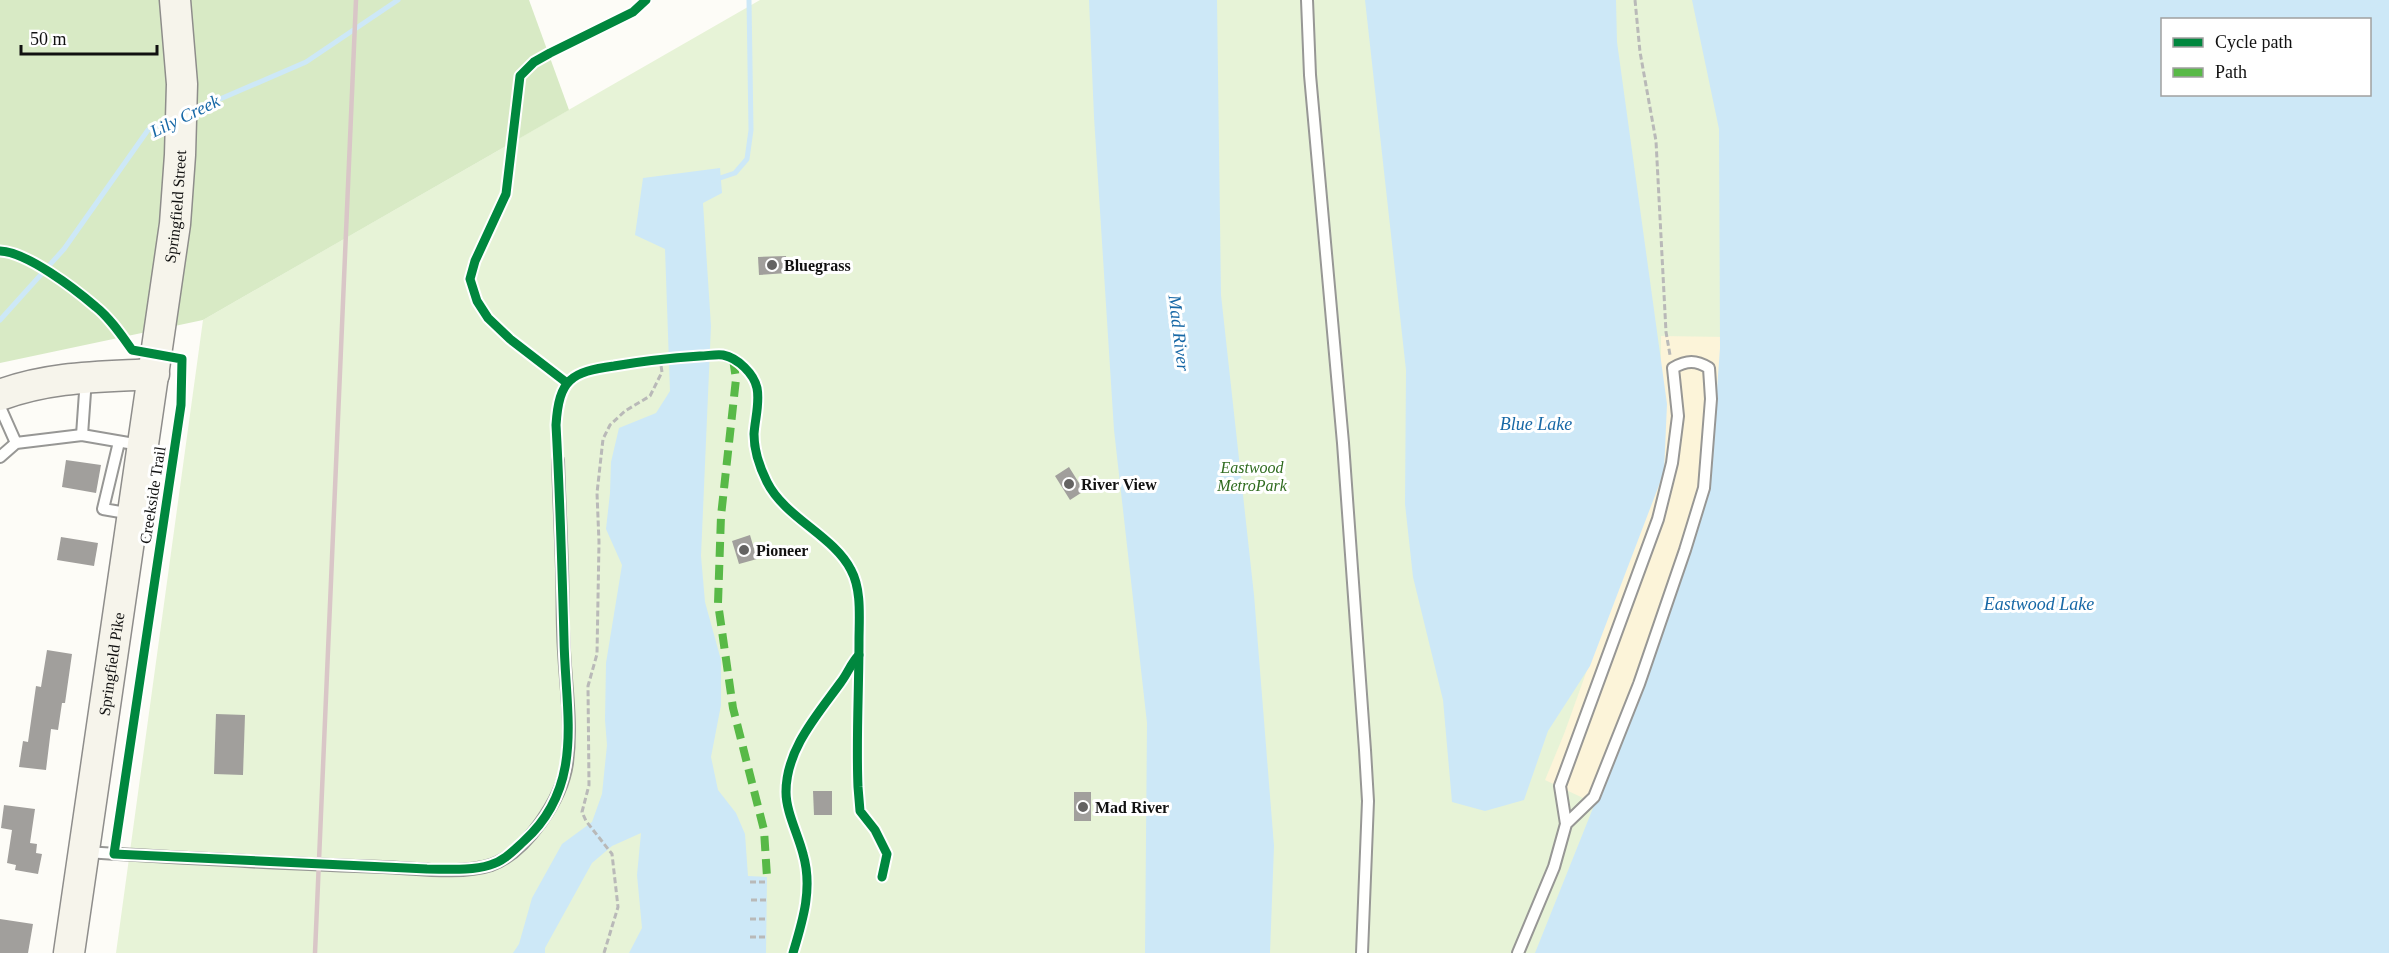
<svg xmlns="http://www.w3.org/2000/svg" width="2389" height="953" viewBox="0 0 2389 953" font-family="'Times New Roman',serif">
<rect width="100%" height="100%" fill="#fdfcf7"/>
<path fill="#e7f3d7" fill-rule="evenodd" d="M760 0H2389V953H116L203 320ZM2162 20H2370V94H2162Z"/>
<polygon fill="#d8eac5" points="0,0 529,0 569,110 203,320 0,363"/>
<polygon fill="#fcf4d9" points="1661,336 1727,337 1723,439 1700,535 1600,806 1545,780 1564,734 1648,500 1660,453"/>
<g fill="#cde8f7" fill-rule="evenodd">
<polygon points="1089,0 1217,0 1221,295 1254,595 1274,846 1270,953 1145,953 1147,723 1114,430 1094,117"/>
<polygon points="1365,0 1616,0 1617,42 1667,404 1664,472 1590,666 1548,731 1524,800 1485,811 1452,802 1443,700 1413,577 1405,504 1406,370"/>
<path d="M1692 0H2389V953H1535L1657 648 1710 487 1720 348 1719 129ZM2162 20H2370V94H2162Z"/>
<polygon points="720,168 722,193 703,203 711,326 701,556 705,602 721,660 721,705 711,757 718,790 736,813 745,834 748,876 767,877 766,953 629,953 642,928 637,875 641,833 612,846 592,863 545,948 545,953 513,953 519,944 532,898 562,844 592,822 602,794 607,745 605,720 606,663 622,565 606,529 610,493 611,462 619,428 656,413 670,391 665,249 635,235 643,178"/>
</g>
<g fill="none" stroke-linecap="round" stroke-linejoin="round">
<g stroke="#cde8f7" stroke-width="5">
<polyline points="190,112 306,62 398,0"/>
<polyline points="714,180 735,173 747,159 751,130 749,0"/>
<polyline points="0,320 64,249 148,130 170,120"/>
</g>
</g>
<g fill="#a19f9c">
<polygon points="786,256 787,273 759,275 758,257"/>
<polygon points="66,460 101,465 96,493 62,487"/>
<polygon points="1069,467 1084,491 1070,500 1055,476"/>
<polygon points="750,535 757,559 739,564 732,541"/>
<polygon points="61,537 98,543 94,566 57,560"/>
<polygon points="47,650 72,654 65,703 62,703 58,730 51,729 46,770 19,767 23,741 28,742 36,686 41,687"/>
<polygon points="216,714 245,715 243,775 214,774"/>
<polygon points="813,791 832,791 832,815 814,815"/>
<rect x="1074" y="792" width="17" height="29"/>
<polygon points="4,805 35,809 30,843 37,844 36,853 42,854 38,874 15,870 16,865 7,863 12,830 1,828"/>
<polygon points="0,919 33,924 28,953 0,953"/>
</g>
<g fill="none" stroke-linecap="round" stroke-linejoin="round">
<defs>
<g id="lane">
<polyline points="1307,0 1310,75 1343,443 1365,750 1368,801 1362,953"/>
<polyline points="0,407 16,443"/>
<polyline points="82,435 86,378"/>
<polyline points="119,442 103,509 132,514"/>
<polyline points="0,457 16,443 82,435 140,445"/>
<path d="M84 852C184 858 283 864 383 867 415 868 460 875 491 865 526 853 562 799 567 763 572 725 566 688 564 651 562 623 563 596 562 569 561 533 559 497 558 460"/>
<path d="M1518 953 1554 867 1566 824 1560 786 1658 519 1672 463 1678 416 1673 368C1687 360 1696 360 1709 368L1711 399 1704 488 1685 550 1639 684 1594 797 1566 824"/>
</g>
<g id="secondary">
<path d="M0 395C51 376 101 377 154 374"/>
<path id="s1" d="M69 953 175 224 180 155 182 84 175 0"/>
</g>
</defs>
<use href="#lane" stroke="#979795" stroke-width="14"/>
<use href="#secondary" stroke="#8e8d8b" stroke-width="33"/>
<g stroke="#b9b9b8" stroke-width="3" stroke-dasharray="6 3" stroke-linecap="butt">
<polyline points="1635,0 1640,52 1656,141 1666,332 1670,355"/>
<polyline points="750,882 767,882"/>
<polyline points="751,900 767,900"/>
<polyline points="750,919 767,919"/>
<polyline points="750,937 767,937"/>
<polyline points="604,953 618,907 612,854 586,821 582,812 589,785 588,686 597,654 599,542 597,493 603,439 610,425 625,411 650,396 662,372 660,359"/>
</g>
<use href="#lane" stroke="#fffffe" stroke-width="10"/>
<use href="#secondary" stroke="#f6f4eb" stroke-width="30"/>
<polyline stroke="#d9c6c7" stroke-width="4.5" points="315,953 356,0"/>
<polyline stroke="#58b947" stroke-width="8" stroke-dasharray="15 8" stroke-linecap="butt" points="733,359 736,379 721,516 718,603 733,708 764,830 767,877"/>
<defs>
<g id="cycleway">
<path d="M0 251C27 252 75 289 96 307 110 318 122 336 132 350L182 359 181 405 114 854 427 869C447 869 471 871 490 865 504 861 513 851 524 841 586 785 565 712 564 639 562 568 560 496 556 425 559 379 571 372 614 366 643 361 671 358 700 356 707 356 716 354 723 355 738 358 754 374 757 388 760 403 755 419 754 434 754 451 759 466 767 482 785 518 834 536 851 570 862 590 859 619 859 641 859 690 856 739 858 787L860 811 875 830 887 854 882 877"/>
<polyline points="567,383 510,339 488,318 477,301 470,279 475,261 506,194 520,76 534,62 550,53 633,12 646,0"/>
<path d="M793 953C803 920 813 888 803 854 798 834 786 812 786 792 786 749 818 714 841 682 848 673 851 663 859 655"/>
</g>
</defs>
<use href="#cycleway" stroke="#fff" stroke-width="13"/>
<use href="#cycleway" stroke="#00873e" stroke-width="9"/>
</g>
<g fill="#646362" stroke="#fff" stroke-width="2">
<circle cx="772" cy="265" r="6"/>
<circle cx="1069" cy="484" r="6"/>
<circle cx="744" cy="550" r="6"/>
<circle cx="1083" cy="807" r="6"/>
</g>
<g text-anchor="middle" stroke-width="6" stroke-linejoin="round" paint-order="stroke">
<g font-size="16" fill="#111" stroke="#fff">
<text dy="6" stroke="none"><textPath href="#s1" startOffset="754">Springfield Street</textPath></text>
<text transform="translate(152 495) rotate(-81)" y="6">Creekside Trail</text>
<text dy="6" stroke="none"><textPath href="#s1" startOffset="292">Springfield Pike</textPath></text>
</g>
<g font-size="16" font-weight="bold" fill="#111" stroke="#fff" text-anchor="start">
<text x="784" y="271">Bluegrass</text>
<text x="1081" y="490">River View</text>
<text x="756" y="556">Pioneer</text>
<text x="1095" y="813">Mad River</text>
</g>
<g font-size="16" font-style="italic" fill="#2f6b1f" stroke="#fff">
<text x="1252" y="473">Eastwood<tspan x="1252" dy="18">MetroPark</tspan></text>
</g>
<g font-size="18" font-style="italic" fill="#1768a6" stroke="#fff">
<text transform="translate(185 116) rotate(-26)" y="6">Lily Creek</text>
<text transform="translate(1179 333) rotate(83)" y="6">Mad River</text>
<text x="1536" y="430">Blue Lake</text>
<text x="2039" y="610">Eastwood Lake</text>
</g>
</g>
<rect x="2161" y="18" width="210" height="78" fill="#ffffff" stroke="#a0a0a0" stroke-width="1.5"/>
<rect x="2173" y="38" width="30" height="9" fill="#00873e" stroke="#a0a0a0" stroke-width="1.5"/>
<text x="2215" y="48" font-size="18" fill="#111111">Cycle path</text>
<rect x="2173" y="68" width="30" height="9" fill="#58b947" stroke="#a0a0a0" stroke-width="1.5"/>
<text x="2215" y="78" font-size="18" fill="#111111">Path</text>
<path d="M21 45v9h136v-9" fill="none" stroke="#111111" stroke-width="3"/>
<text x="30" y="45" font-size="18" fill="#111111" stroke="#ffffff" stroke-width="4.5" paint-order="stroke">50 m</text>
</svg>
